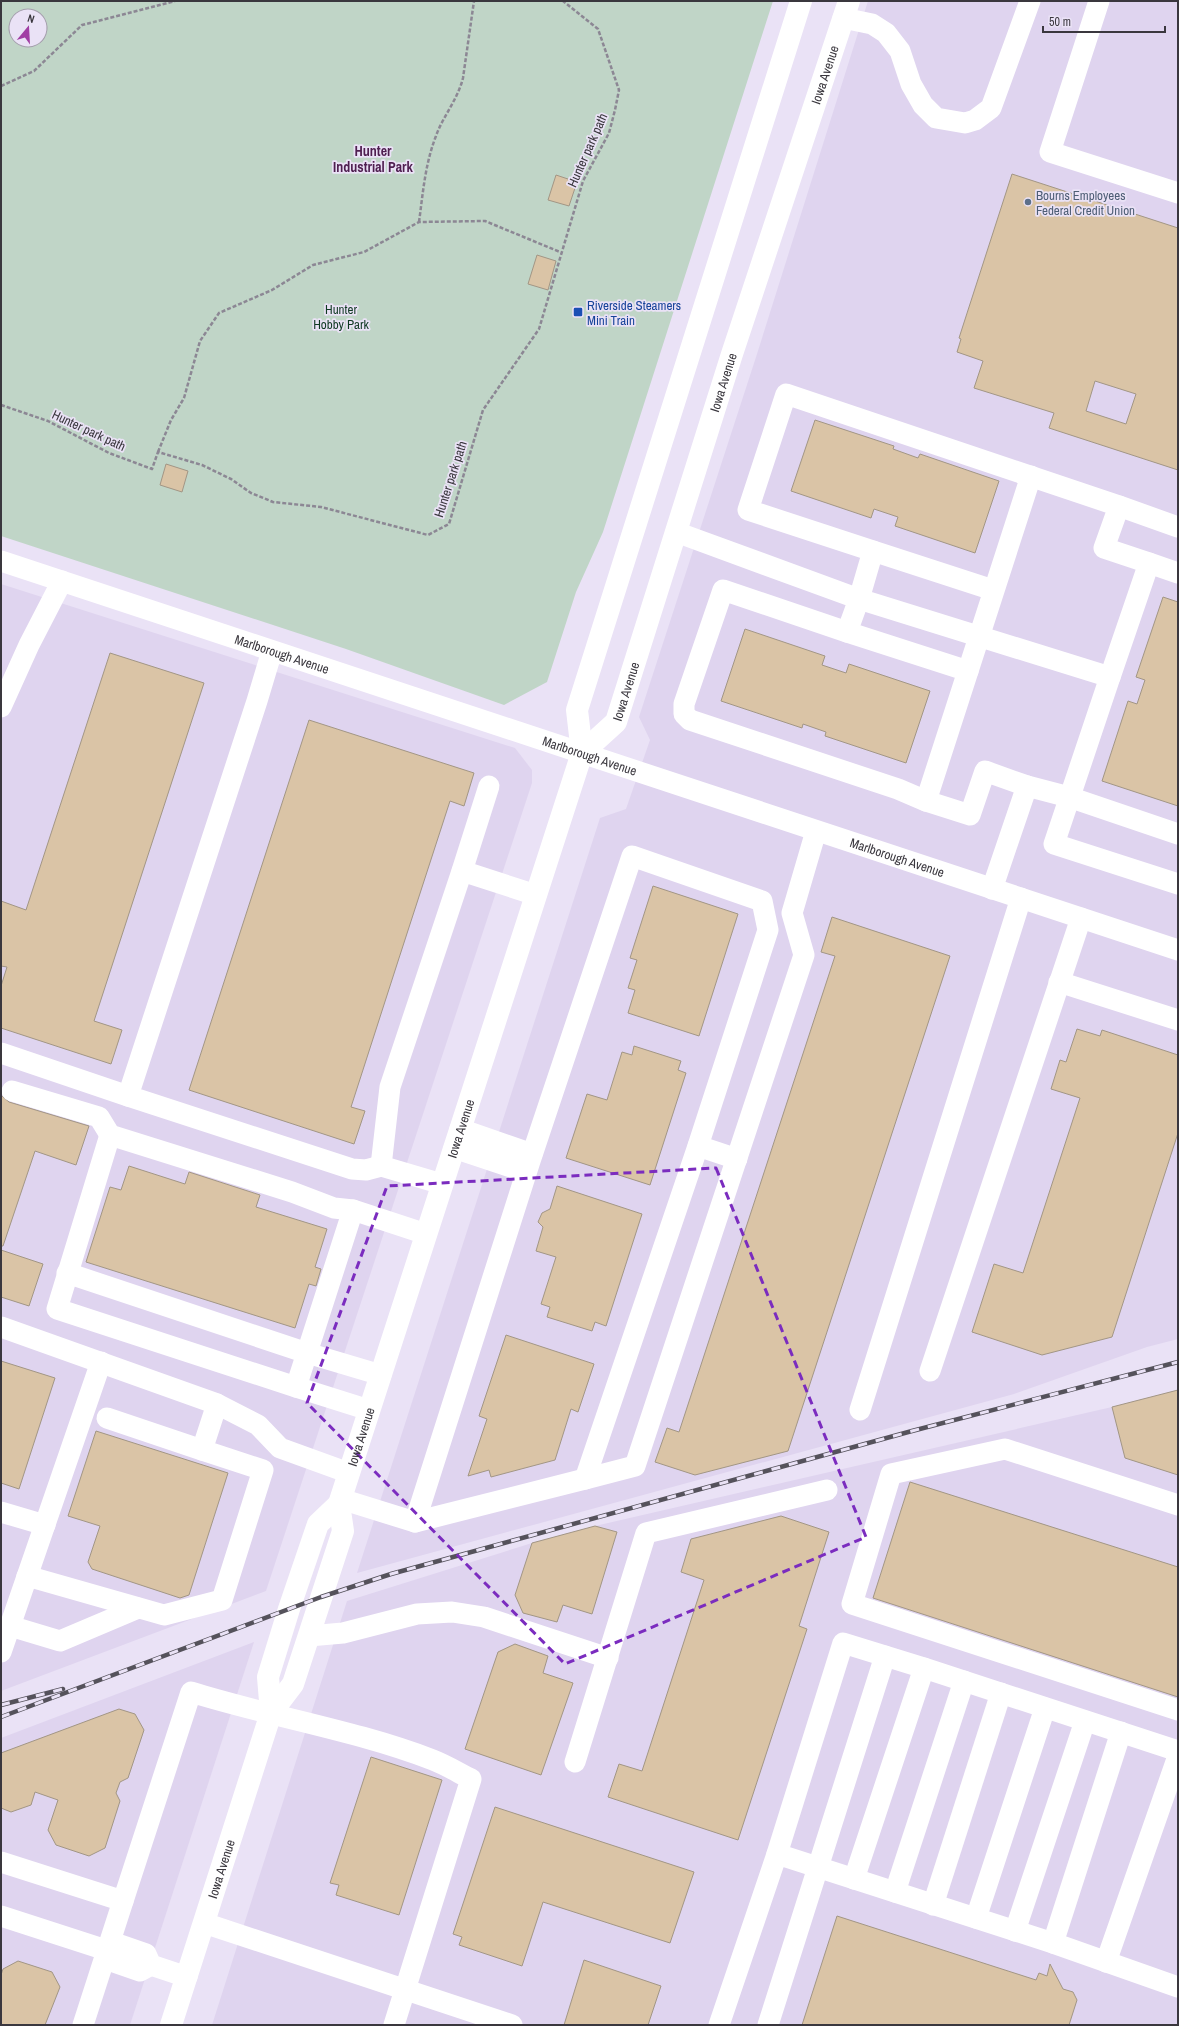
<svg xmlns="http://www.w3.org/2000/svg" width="1179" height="2026" viewBox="0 0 1179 2026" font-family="'Archivo Narrow',sans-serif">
<rect width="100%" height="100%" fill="#eae2f6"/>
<g fill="#dfd4ef">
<polygon points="868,1 1178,1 1178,1339 1147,1347 1014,1394 357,1573 600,818 626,809 650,740 639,717 757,354"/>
<polygon points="1,584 515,748 532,770 532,783 266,1591 1,1691"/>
<polygon points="1178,1390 1178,2025 212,2025 347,1601 532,1543 595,1526 1112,1407"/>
<polygon points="254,1642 130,2025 1,2025 1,1738"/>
</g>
<path fill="#c0d5c7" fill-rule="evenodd" d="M1 1H773L603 532 576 592 547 682 504 705 346 649 1 536ZM16 16H40V40H16Z"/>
<g fill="#dac4a6" stroke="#a29685" fill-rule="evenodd">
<path d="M1012 174 1178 228V470L1049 428 1054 413 974 388 983 361 957 352 961 339 959 338ZM1095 381 1136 394 1126 424 1086 411Z"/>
<polygon points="556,175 577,182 569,206 548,200"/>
<polygon points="537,255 556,261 548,290 528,284"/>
<polygon points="815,420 894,446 893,449 918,458 920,454 999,481 975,553 895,526 898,517 874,509 871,518 791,491"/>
<polygon points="166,464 188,471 182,492 160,485"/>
<polygon points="1163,597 1178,602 1178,806 1102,781 1128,701 1137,704 1145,680 1136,677"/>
<polygon points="745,629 825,656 822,665 846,673 849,664 930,691 906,763 825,736 826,732 803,724 802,728 721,701"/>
<polygon points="110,653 204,683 94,1021 122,1030 111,1064 1,1028 1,986 7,967 1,966 1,901 26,910"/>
<polygon points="309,720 474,773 464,806 450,801 400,955 351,1107 365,1111 354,1144 189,1090"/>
<polygon points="653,886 738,914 699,1036 628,1013 635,990 628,988 637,960 630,958"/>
<polygon points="832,917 950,956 788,1451 695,1475 655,1462 667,1428 679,1432 835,956 821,952"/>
<polygon points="1077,1029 1100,1036 1102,1030 1178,1055 1178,1133 1112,1337 1042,1355 972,1332 994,1264 1023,1273 1080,1098 1051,1089 1060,1060 1066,1062"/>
<polygon points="634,1046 681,1061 678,1070 686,1073 650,1185 566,1158 587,1094 607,1100 622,1052 632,1055"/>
<polygon points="1,1095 9,1102 89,1126 76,1165 35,1151 3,1246 1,1246"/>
<polygon points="129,1166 185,1184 189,1172 260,1195 256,1207 327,1229 315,1267 321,1269 316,1286 309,1284 295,1328 86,1262 110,1187 121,1190"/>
<polygon points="557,1186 642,1214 606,1326 595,1322 592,1331 547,1317 550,1307 541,1304 556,1257 536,1251 543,1227 538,1222 542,1213 550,1209"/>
<polygon points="1,1250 43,1264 29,1306 1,1297"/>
<polygon points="506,1335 594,1364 578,1412 571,1409 555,1460 491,1477 489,1470 468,1476 487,1419 479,1416"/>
<polygon points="1,1361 55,1378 19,1489 1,1483"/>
<polygon points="1178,1390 1178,1475 1125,1458 1112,1407"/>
<polygon points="96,1431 228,1473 189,1595 180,1598 92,1569 88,1562 100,1526 68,1516"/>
<polygon points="910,1482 1178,1567 1178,1697 873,1598"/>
<polygon points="781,1516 829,1532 799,1626 807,1629 738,1840 608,1797 619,1764 642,1771 704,1580 681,1572 691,1539"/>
<polygon points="595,1526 617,1532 592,1614 563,1605 557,1622 523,1613 515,1595 532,1543"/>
<polygon points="515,1644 548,1656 543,1673 573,1683 541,1775 465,1749 498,1652"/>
<polygon points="119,1709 135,1714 144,1730 128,1778 120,1782 116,1793 120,1801 105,1848 89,1856 56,1845 48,1830 58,1800 35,1792 31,1805 11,1812 1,1808 1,1753"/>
<polygon points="371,1757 442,1780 399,1915 336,1895 339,1885 330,1883"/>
<polygon points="495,1807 694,1872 670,1943 543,1902 522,1966 459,1945 462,1937 453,1934"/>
<polygon points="837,1916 1036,1980 1039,1973 1047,1976 1050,1964 1063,1989 1073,1992 1077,2000 1069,2025 802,2025"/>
<polygon points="584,1960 661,1986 648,2025 564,2025"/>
<polygon points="18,1961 52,1972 60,1987 45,2025 1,2025 1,1975 3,1969"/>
</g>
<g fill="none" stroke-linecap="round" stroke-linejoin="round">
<g stroke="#8c8794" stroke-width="2.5" stroke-dasharray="4 2" stroke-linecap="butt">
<polyline points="1,86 34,71 82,25 175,1"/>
<path d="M419 222C423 193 425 164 436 136 443 116 458 99 463 78L474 1"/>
<polyline points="1,405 48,421 109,453 152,469 158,452 202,465 231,479 251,493 273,502 321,507 428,535 449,524 483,410 539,329 583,181 609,133 615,110 619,90 598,29 563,1"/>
<polyline points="158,452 171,420 184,398 200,341 219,313 272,290 313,265 364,252 419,222 485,221 560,252"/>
</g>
<g stroke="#fff" stroke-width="21">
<polyline points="1099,1 1050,152 1178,193"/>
<polyline points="843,18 872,24 886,33 900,51 911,84 923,105 936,118 965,123 975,120 991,108 1030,1"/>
<polygon points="786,394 1119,506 1104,548 1149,563 1110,677 859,599 873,551 748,510"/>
<polyline points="1119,506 1178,527"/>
<polyline points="676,532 859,599 847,632 968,671 926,801 970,815 985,771 1027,786 992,889"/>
<polyline points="873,551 993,590"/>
<path id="s1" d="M1 561 1178 950"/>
<polyline points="1149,563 1178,573"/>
<polyline points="847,632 723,590 684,704 684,714 690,720 898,789 926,801"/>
<polyline points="272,651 257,701 128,1096 352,1169 366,1170 381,1166 442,1184"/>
<polyline points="968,671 1031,476"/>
<polyline points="1110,677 1054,844 1178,884"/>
<polyline points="1,707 29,645 62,581"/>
<polyline points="1027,786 1069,797 1178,834"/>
<polyline points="462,871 489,786"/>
<polyline points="1059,982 1178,1020"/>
<polyline points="1,1053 128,1096"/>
<polyline points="12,1091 99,1117 110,1135 292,1192 334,1208 353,1210 426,1234"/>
<polyline points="460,1129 532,1154"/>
<polyline points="110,1135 57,1309 296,1387 353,1210"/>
<polyline points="698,1146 737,1159"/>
<polyline points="454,1148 526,1172"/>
<polyline points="381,1166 390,1087 462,871 536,895"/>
<polyline points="67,1273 307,1353 381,1375"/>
<polyline points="1,1327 217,1404 258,1425 280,1448 349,1473"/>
<polyline points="930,1371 1081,918"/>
<polyline points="296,1387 369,1410"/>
<polyline points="860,1410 1021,898"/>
<polyline points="107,1418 202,1450"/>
<polyline points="341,1499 415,1522 530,1161 632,856 762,901 768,930 698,1146 585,1479 635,1466 804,955 792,913 816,831"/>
<polyline points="1178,1505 1005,1449 891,1474 852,1604 1178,1710"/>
<polyline points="1,1512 45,1525"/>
<polyline points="415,1522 585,1479"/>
<polyline points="27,1576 164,1615 222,1600 263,1470 202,1450 217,1404"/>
<polyline points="10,1626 60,1641 138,1608"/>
<polyline points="309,1636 343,1633 417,1614 452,1612 484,1617 608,1658"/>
<polyline points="1,1652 101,1362"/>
<polyline points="575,1762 646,1533 827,1490"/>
<polyline points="777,1854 843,1643 924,1668"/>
<path d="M1 1862 123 1901 191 1692C271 1717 355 1730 433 1760 446 1765 459 1773 471 1779L394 2025"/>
<polyline points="854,1879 924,1668 1178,1751"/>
<polyline points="895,1892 964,1681"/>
<polyline points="933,1905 1001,1693"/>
<polyline points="1,1916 106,1950 120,1945 146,1954 151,1965 187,1977"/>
<polyline points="976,1918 1045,1708"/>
<polyline points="204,1923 512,2025"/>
<polyline points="1015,1931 1085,1721"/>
<polyline points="1053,1943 1121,1732"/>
<polyline points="106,1950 114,1962 140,1971 151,1965"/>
<polyline points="1106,1962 1178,1756"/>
<polyline points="83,2025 123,1901"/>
<polyline points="719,2025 777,1854 1053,1943 1178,1987"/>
<polyline points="768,2025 885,1656"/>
</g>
<g stroke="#fff" stroke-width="22">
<path id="s2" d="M582 753 616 722 732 354 849 1"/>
<polyline points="271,1713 268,1677 289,1609 318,1524 339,1504"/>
<path id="s3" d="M171 2025 271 1713 293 1684 343 1531 339 1504 582 753 577 710 801 1"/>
</g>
<defs>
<g id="rail">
<polyline points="1,1705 63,1689"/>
<polyline points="1,1717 321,1597 391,1574 912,1431 1178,1362"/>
</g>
</defs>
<use href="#rail" stroke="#55525b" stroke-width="4.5"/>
<use href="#rail" stroke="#eae2f6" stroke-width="3" stroke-dasharray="9" stroke-linecap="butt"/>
</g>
<path fill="none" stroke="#7b2cbf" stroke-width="3" stroke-dasharray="8 5" stroke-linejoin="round" d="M716 1168 866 1537 565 1664 307 1403 387 1186Z"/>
<circle fill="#5c6f8a" stroke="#eae2f6" stroke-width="1.5" cx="1028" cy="202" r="4"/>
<rect fill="#1a4fb4" stroke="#eae2f6" stroke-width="1.5" x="573" y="307" width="10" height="10" rx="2"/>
<g text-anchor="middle" stroke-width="3.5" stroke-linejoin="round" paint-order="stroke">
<g font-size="13" fill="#3a373e" stroke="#eae2f6">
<text dy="5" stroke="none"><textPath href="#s2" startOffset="726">Iowa Avenue</textPath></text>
<text transform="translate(587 150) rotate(-66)" y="5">Hunter park path</text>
<text dy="5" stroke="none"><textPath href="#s2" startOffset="402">Iowa Avenue</textPath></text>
<text transform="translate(89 430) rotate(25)" y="5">Hunter park path</text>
<text transform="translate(450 479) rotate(-72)" y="5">Hunter park path</text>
<text dy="5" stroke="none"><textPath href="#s1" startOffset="296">Marlborough Avenue</textPath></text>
<text dy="5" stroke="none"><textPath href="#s2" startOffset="78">Iowa Avenue</textPath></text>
<text dy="5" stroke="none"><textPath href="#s1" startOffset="620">Marlborough Avenue</textPath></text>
<text dy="5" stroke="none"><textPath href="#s1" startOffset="944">Marlborough Avenue</textPath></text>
<text dy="5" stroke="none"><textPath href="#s3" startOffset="947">Iowa Avenue</textPath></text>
<text dy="5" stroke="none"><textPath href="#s3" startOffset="623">Iowa Avenue</textPath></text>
<text dy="5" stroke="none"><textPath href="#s3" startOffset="164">Iowa Avenue</textPath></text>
</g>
<g font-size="13" fill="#4e5e75" stroke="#eae2f6" text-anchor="start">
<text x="1036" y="200">Bourns Employees<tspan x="1036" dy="15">Federal Credit Union</tspan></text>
</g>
<g font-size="13" fill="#164399" stroke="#eae2f6" text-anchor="start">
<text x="587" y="310">Riverside Steamers<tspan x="587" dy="15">Mini Train</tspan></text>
</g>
<g font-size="13" fill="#0f3922" stroke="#eae2f6">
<text x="341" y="314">Hunter<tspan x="341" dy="15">Hobby Park</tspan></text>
</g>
<g font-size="14" font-weight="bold" fill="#4f1f50" stroke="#eae2f6">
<text x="373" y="156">Hunter<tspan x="373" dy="16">Industrial Park</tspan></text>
</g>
</g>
<rect width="1179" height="2026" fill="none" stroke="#3a373e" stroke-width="4"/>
<g transform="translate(28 28) rotate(18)"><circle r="19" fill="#eae2f6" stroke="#a49eac"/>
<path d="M0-3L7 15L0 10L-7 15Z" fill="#a13ea4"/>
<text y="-6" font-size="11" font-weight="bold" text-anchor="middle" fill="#3a373e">N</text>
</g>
<path d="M1043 26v6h122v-6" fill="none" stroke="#3a373e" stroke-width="2"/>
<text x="1049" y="26" font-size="12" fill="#3a373e" stroke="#eae2f6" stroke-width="3" paint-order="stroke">50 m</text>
</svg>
